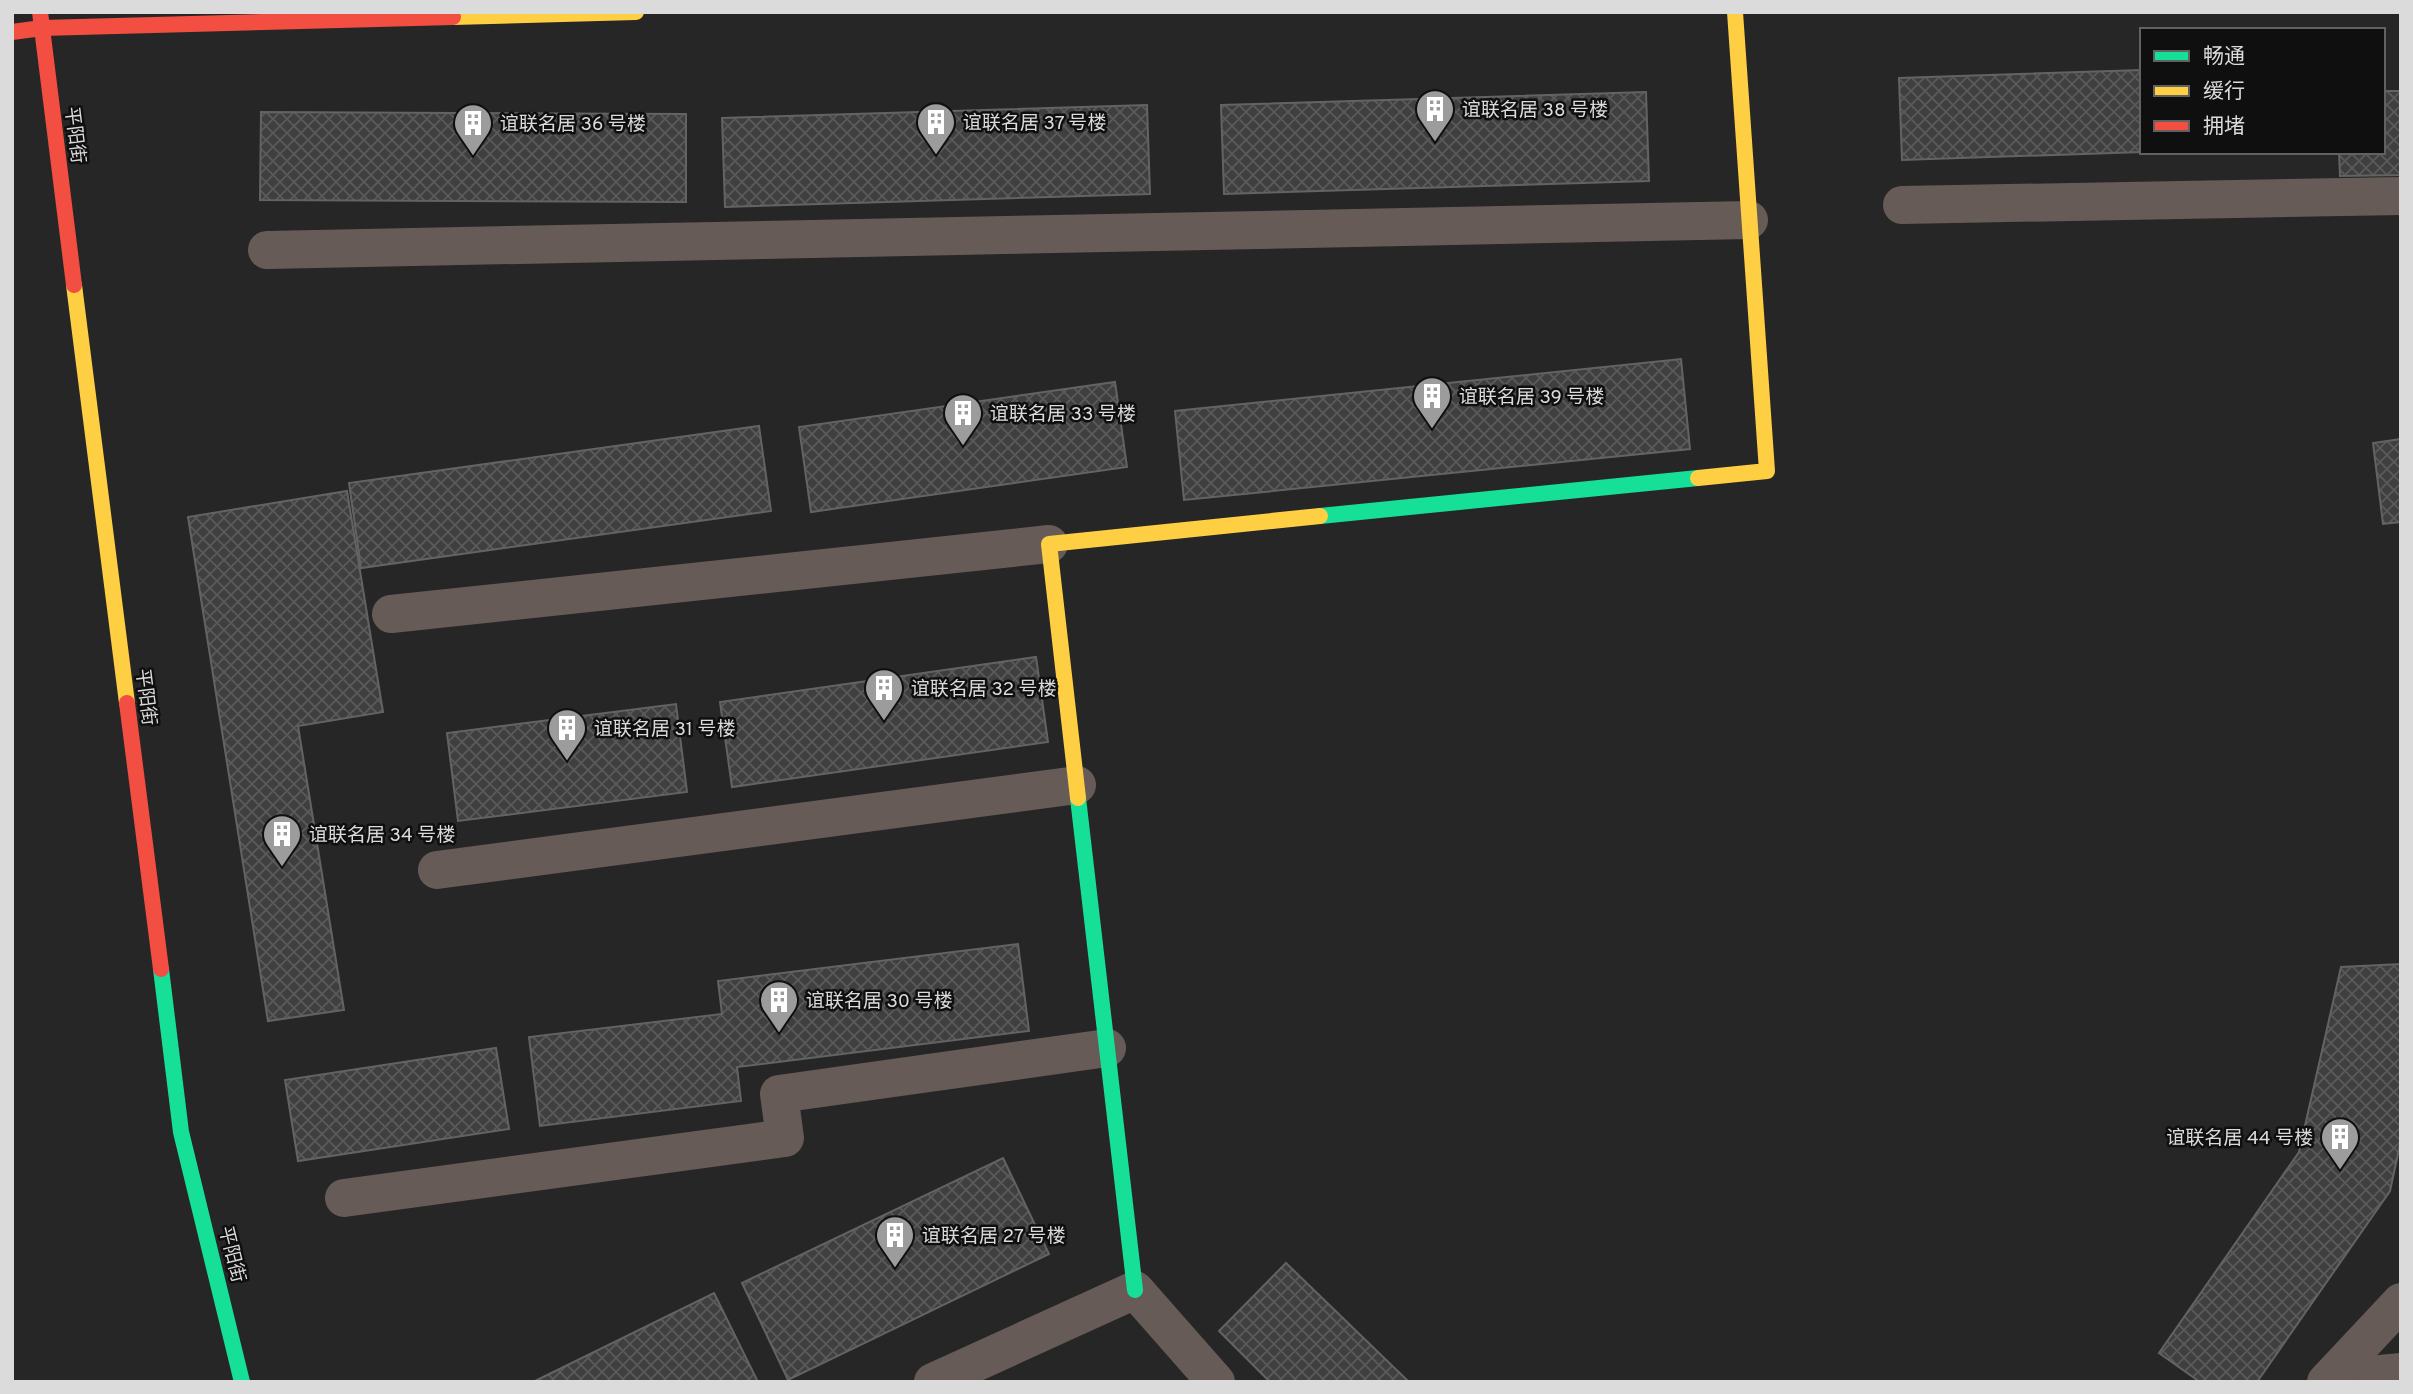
<svg xmlns="http://www.w3.org/2000/svg" width="2413" height="1394" viewBox="0 0 2413 1394" font-family="Overpass,'Noto Sans SC',sans-serif">
<defs>
<pattern id="building-cross-hatch" width="8" height="8" patternUnits="userSpaceOnUse" patternTransform="scale(1.75)"><rect width="8" height="8" fill="#403f3f"/><path d="M0 0l8 8M0 8l8-8" fill="none" stroke="#5b5a5a"/></pattern>
</defs>
<rect width="100%" height="100%" fill="#262627"/>
<g fill="url(#building-cross-hatch)" stroke="#646364" stroke-width="2">
<polygon points="2142,70 2142,152 1902,160 1899,78"/>
<polygon points="2383,91 2401,91 2401,175 2340,176 2339,152 2383,152"/>
<polygon points="1646,92 1649,181 1224,194 1221,105"/>
<polygon points="1147,105 1150,194 725,207 722,118"/>
<polygon points="261,112 686,114 686,202 260,200"/>
<polygon points="1681,359 1690,449 1184,500 1175,411"/>
<polygon points="1115,382 1127,467 811,512 799,427"/>
<polygon points="759,426 771,511 361,568 349,483"/>
<polygon points="2401,439 2401,522 2383,524 2373,443"/>
<polygon points="347,491 383,712 298,726 344,1010 268,1021 188,517"/>
<polygon points="1036,657 1048,742 732,787 720,702"/>
<polygon points="676,704 687,792 458,821 447,733"/>
<polygon points="1018,944 1029,1031 737,1067 741,1101 540,1126 529,1037 722,1014 718,981"/>
<polygon points="2401,964 2401,1140 2390,1191 2257,1382 2200,1382 2159,1353 2299,1152 2341,967"/>
<polygon points="496,1048 509,1129 298,1161 285,1080"/>
<polygon points="1003,1158 1049,1254 788,1380 742,1283"/>
<polygon points="1286,1263 1409,1382 1270,1382 1219,1331"/>
<polygon points="714,1293 758,1382 533,1382"/>
</g>
<g fill="none" stroke-linecap="round" stroke-linejoin="round">
<g stroke="#675b57" stroke-width="38">
<polyline points="1902,205 2401,196"/>
<polyline points="267,250 1749,220"/>
<polyline points="391,614 1049,544"/>
<polyline points="437,870 1077,785"/>
<polyline points="344,1198 785,1138 779,1094 1107,1048"/>
<polyline points="2329,1379 2401,1372"/>
<polyline points="933,1382 1135,1290 1216,1382"/>
<polyline points="2326,1382 2401,1302"/>
</g>
<g stroke="#16e098" stroke-width="16">
<polyline points="1320,516 1698,478"/>
<polyline points="1078,798 1135,1290"/>
<polyline points="161,969 181,1132 242,1382"/>
</g>
<g stroke="#ffcf43" stroke-width="16">
<polyline points="453,17 636,12"/>
<polyline points="74,285 127,703"/>
<polyline points="1698,478 1767,471 1735,12"/>
<polyline points="1078,798 1049,544 1320,516"/>
</g>
<g stroke="#f24e42" stroke-width="16">
<polyline points="40,12 74,285"/>
<polyline points="12,32 42,28 453,17"/>
<polyline points="127,703 161,969"/>
</g>
</g>
<defs>
<symbol id="building-pin" viewBox="-11 -11 22 30"><path d="M0 17L-7.5 6A9.5 9.5 0 1 1 7.5 6Z" fill="#9c9c9d" stroke="#0f0f10"/><path d="M-4-6H4V6H1V3H-1V6H-4ZM-2.5-4.3h1.7v1.8h-1.7ZM.8-4.3h1.7v1.8H.8ZM-2.5-1h1.7V.8h-1.7ZM.8-1h1.7V.8H.8Z" fill="#fff"/></symbol>
</defs>
<g fill-rule="evenodd">
<use href="#building-pin" x="1413" y="87" width="44" height="60"/>
<use href="#building-pin" x="914" y="100" width="44" height="60"/>
<use href="#building-pin" x="451" y="101" width="44" height="60"/>
<use href="#building-pin" x="1410" y="374" width="44" height="60"/>
<use href="#building-pin" x="941" y="391" width="44" height="60"/>
<use href="#building-pin" x="862" y="666" width="44" height="60"/>
<use href="#building-pin" x="545" y="706" width="44" height="60"/>
<use href="#building-pin" x="260" y="812" width="44" height="60"/>
<use href="#building-pin" x="757" y="978" width="44" height="60"/>
<use href="#building-pin" x="2318" y="1115" width="44" height="60"/>
<use href="#building-pin" x="873" y="1213" width="44" height="60"/>
</g>
<g text-anchor="middle" stroke-width="5" stroke-linejoin="round" paint-order="stroke">
<g font-size="19" fill="#dbdbdc" stroke="#0f0f10" text-anchor="start">
<text x="1462" y="116">谊联名居 38 号楼</text>
<text x="963" y="129">谊联名居 37 号楼</text>
<text x="500" y="130">谊联名居 36 号楼</text>
<text x="1459" y="403">谊联名居 39 号楼</text>
<text x="990" y="420">谊联名居 33 号楼</text>
<text x="911" y="695">谊联名居 32 号楼</text>
<text x="594" y="735">谊联名居 31 号楼</text>
<text x="309" y="841">谊联名居 34 号楼</text>
<text x="806" y="1007">谊联名居 30 号楼</text>
<text x="2313" y="1144" text-anchor="end">谊联名居 44 号楼</text>
<text x="922" y="1242">谊联名居 27 号楼</text>
</g>
<g font-size="19" fill="#dbdbdc" stroke="#0f0f10">
<text transform="translate(76 135) rotate(83)" y="7">平阳街</text>
<text transform="translate(147 697) rotate(83)" y="7">平阳街</text>
<text transform="translate(233 1254) rotate(76)" y="7">平阳街</text>
</g>
</g>
<rect width="2413" height="1394" fill="none" stroke="#dbdbdc" stroke-width="28"/>
<rect x="2140" y="28" width="245" height="126" fill="#0f0f10" stroke="#616162" stroke-width="2"/>
<rect x="2154" y="51" width="35" height="10" fill="#16e098" stroke="#616162" stroke-width="2"/>
<text x="2203" y="63" font-size="21" fill="#dbdbdc">畅通</text>
<rect x="2154" y="86" width="35" height="10" fill="#ffcf43" stroke="#616162" stroke-width="2"/>
<text x="2203" y="98" font-size="21" fill="#dbdbdc">缓行</text>
<rect x="2154" y="121" width="35" height="10" fill="#f24e42" stroke="#616162" stroke-width="2"/>
<text x="2203" y="133" font-size="21" fill="#dbdbdc">拥堵</text>
</svg>
